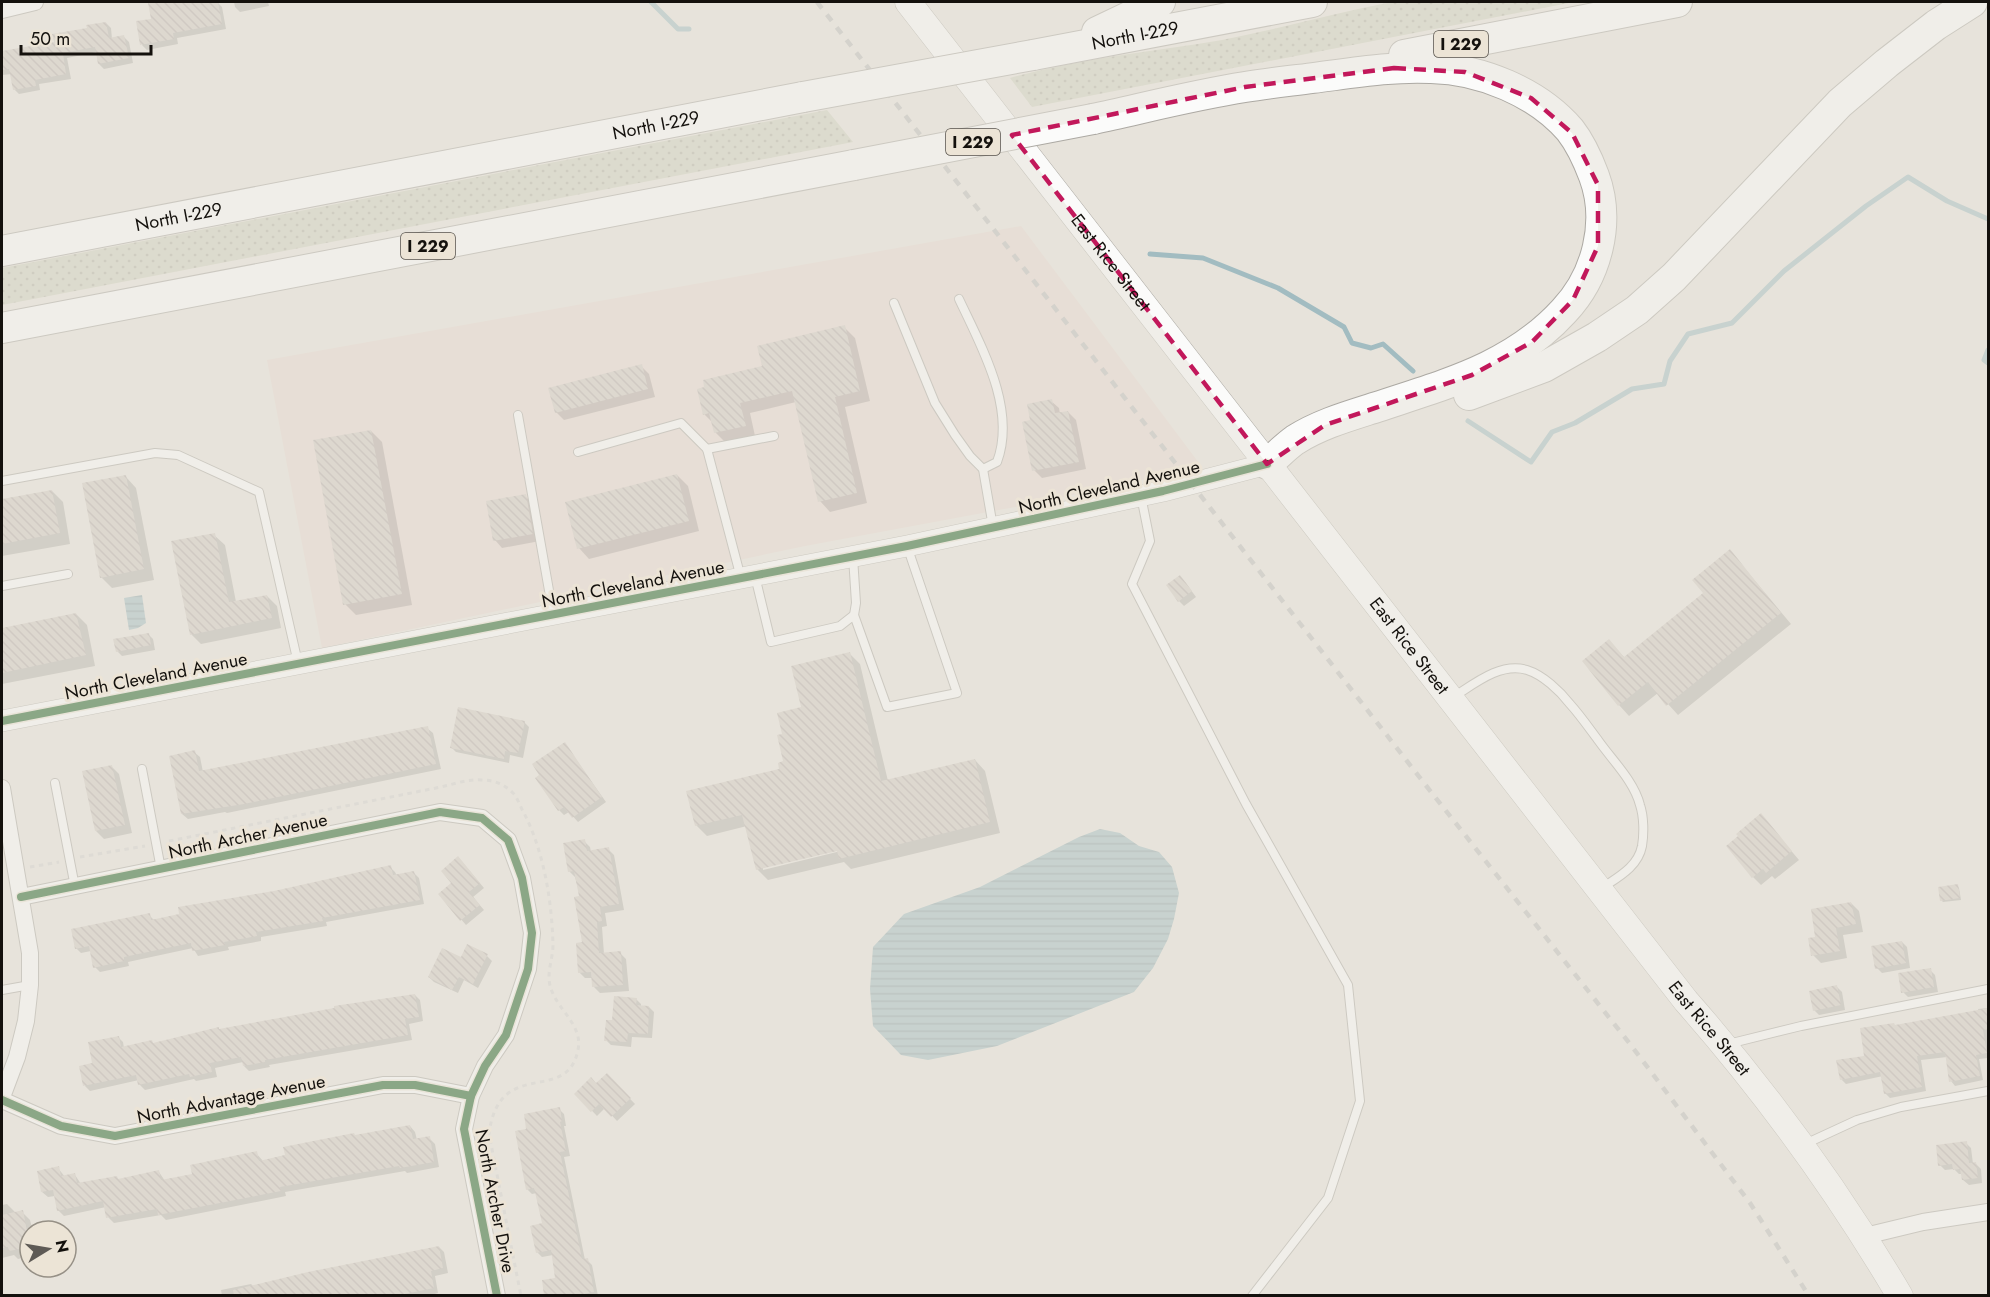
<svg xmlns="http://www.w3.org/2000/svg" width="1990" height="1297" viewBox="0 0 1990 1297" font-family="Jost,sans-serif">
<defs>
<pattern id="grass-dots" width="8" height="8" patternUnits="userSpaceOnUse" patternTransform="scale(1.5)"><rect width="8" height="8" fill="#cfd0be"/><path d="M2 2h.1M6 6h.1" fill="none" stroke="#b1b2a2" stroke-width="1.8" stroke-linecap="round"/></pattern>
<pattern id="water-rules" width="6" height="5" patternUnits="userSpaceOnUse" patternTransform="scale(1.5)"><rect width="6" height="5" fill="#a2bcc1"/><path d="M0 2.5h6" fill="none" stroke="#8ba1a5"/></pattern>
<pattern id="building-back-hatch" width="6" height="6" patternUnits="userSpaceOnUse" patternTransform="scale(1.5)"><rect width="6" height="6" fill="#d1c9c2"/><path d="M-1 5l2 2M0 0l6 6M5-1l2 2" fill="none" stroke="#b3aca6"/></pattern>
</defs>
<rect width="100%" height="100%" fill="#e7e3db"/>
<polygon fill="#e7d7d0" points="1021,226 1202,467 1031,504 805,546 322,648 267,360"/>
<g fill="url(#grass-dots)">
<path d="M1392 2H1574L1032 107 1010 78C1080 58 1151 52 1222 40 1279 29 1335 13 1392 2Z"/>
<polygon points="827,110 853,142 2,305 2,268"/>
</g>
<g fill="url(#water-rules)">
<polygon points="142,595 146,623 138,628 129,630 124,598"/>
<polygon points="1100,829 1120,833 1139,846 1159,852 1172,867 1179,893 1174,919 1168,939 1153,968 1134,992 997,1046 928,1060 901,1055 873,1026 870,989 873,947 904,914 980,887 1079,837"/>
</g>
<g fill="#0003" fill-rule="evenodd">
<polygon points="164,2 206,2 206,4 217,2 222,7 226,29 177,38 178,44 147,50 142,45 153,20 150,4"/>
<polygon points="234,2 268,2 269,6 240,12 235,7"/>
<polygon points="106,23 111,28 112,39 124,37 129,42 133,63 104,69 99,64 97,52 67,58 71,79 39,84 40,90 19,94 14,89 12,74 2,75 2,54 55,43"/>
<polygon points="844,327 855,338 870,401 845,407 867,503 830,512 820,501 796,402 750,413 755,436 726,443 715,432 713,423 704,414 763,367"/>
<polygon points="641,366 649,374 655,397 564,420 556,412"/>
<polygon points="1051,401 1059,408 1060,414 1068,412 1076,420 1086,469 1042,478 1034,470"/>
<polygon points="371,431 382,442 412,605 356,615 345,604"/>
<polygon points="677,475 688,486 699,531 589,559 579,548"/>
<polygon points="126,477 136,488 154,580 112,588 101,577"/>
<polygon points="52,491 63,502 70,544 2,556 2,501"/>
<polygon points="525,496 533,504 540,541 502,548 495,540"/>
<polygon points="214,535 225,545 236,602 267,596 277,606 281,628 201,644 191,634"/>
<polygon points="1730,551 1791,624 1678,715 1658,693 1629,716 1619,705 1609,641 1625,658 1705,593"/>
<polygon points="1185,582 1196,597 1184,606 1179,601"/>
<polygon points="76,614 87,625 95,666 2,684 2,630"/>
<polygon points="148,634 153,639 155,650 122,656 117,651"/>
<path d="M849 653 860 664 888 781 975 760 985 771 1000 833 851 869 844 862 768 880 757 869 747 826 707 836 696 825 781 770 785 762 784 735 803 708ZM844 847 845 850 763 870V867Z"/>
<polygon points="524,722 529,727 523,758 510,755 509,763 456,752 451,747"/>
<polygon points="427,728 433,733 441,769 227,813 225,812 188,819 182,814 194,752 200,757 203,772"/>
<polygon points="565,744 606,802 578,822 569,812 564,815 559,810"/>
<polygon points="111,766 119,774 132,833 104,839 96,831"/>
<polygon points="1761,815 1799,860 1775,879 1772,876 1761,885 1753,877"/>
<polygon points="584,841 590,847 591,852 608,849 614,855 624,910 605,913 607,926 602,927 604,954 620,953 626,959 629,991 600,993 594,987 593,978 585,978 579,972 584,944 581,898 575,877 569,871"/>
<polygon points="463,863 484,888 473,897 484,910 466,925 440,895 454,883"/>
<polygon points="390,867 395,872 397,876 414,873 419,878 424,904 326,922 327,926 261,937 261,941 228,947 229,950 198,956 193,948 128,962 129,966 100,972 95,967 91,951 81,953 76,948 149,915 155,921"/>
<polygon points="1957,886 1959,888 1961,900 1943,902 1941,900"/>
<polygon points="1851,903 1859,911 1863,932 1843,935 1847,958 1821,963 1813,955 1817,938"/>
<polygon points="1902,942 1907,947 1910,968 1882,973 1877,968"/>
<polygon points="487,956 492,961 478,988 464,980 458,993 434,982 429,977 462,959"/>
<polygon points="1930,970 1935,975 1938,992 1908,997 1903,992"/>
<polygon points="1837,987 1842,992 1845,1010 1819,1015 1814,1010"/>
<polygon points="415,995 420,1000 423,1021 409,1024 412,1040 269,1065 270,1067 249,1071 244,1066 243,1062 215,1068 217,1077 196,1081 194,1079 145,1090 140,1085 139,1080 90,1091 85,1086 94,1064 118,1037 123,1042 124,1048 152,1042 154,1044"/>
<polygon points="636,999 641,1004 641,1007 649,1007 654,1012 652,1038 632,1037 631,1047 611,1045 606,1040 614,1022"/>
<polygon points="1988,1008 1988,1058 1979,1059 1983,1080 1955,1086 1951,1081 1947,1057 1921,1060 1926,1091 1890,1098 1885,1093 1883,1076 1846,1084 1841,1079 1896,1027 1979,1012 1978,1009"/>
<polygon points="607,1075 635,1104 617,1121 605,1108 597,1116 576,1094 597,1085"/>
<polygon points="559,1109 564,1114 566,1126 564,1126 570,1156 564,1157 585,1260 587,1260 592,1265 598,1296 546,1296 557,1279 553,1255 542,1257 537,1252 544,1224 537,1193 532,1194 527,1189 528,1130"/>
<polygon points="410,1126 415,1132 417,1140 429,1138 435,1144 439,1167 407,1173 405,1171 285,1192 286,1196 166,1220 161,1215 114,1223 108,1217 106,1207 64,1216 58,1210 55,1196 48,1197 42,1192 58,1168 65,1177 75,1175 81,1184 117,1178 120,1180 159,1172 165,1181 194,1175 256,1153 263,1161 356,1136"/>
<polygon points="1966,1143 1971,1148 1973,1164 1976,1164 1981,1169 1982,1183 1969,1185 1963,1180 1963,1174 1959,1174 1954,1169 1945,1170 1940,1165"/>
<polygon points="7,1204 16,1213 22,1212 30,1220 33,1231 30,1231 30,1256 18,1259 14,1255 2,1258 2,1205"/>
<polygon points="439,1247 444,1252 448,1273 435,1276 438,1293 428,1296 222,1296 221,1290 251,1284 254,1287"/>
</g>
<g fill="none" stroke-linecap="round" stroke-linejoin="round">
<g stroke="#a2bcc1" stroke-width="5">
<polyline points="651,2 678,29 689,29"/>
<polyline points="1150,254 1203,258 1278,288 1344,327 1352,343 1371,348 1383,344 1413,371"/>
<polyline points="1988,350 1984,360 1988,363"/>
<polyline points="1468,421 1531,462 1552,432 1575,423 1632,389 1664,384 1670,361 1688,334 1732,323 1784,271 1866,206 1908,177 1947,201 1988,219"/>
</g>
</g>
<g fill="url(#building-back-hatch)">
<polygon points="156,2 218,2 222,24 173,33 174,39 140,45 136,21 151,19 148,3"/>
<polygon points="106,22 109,38 124,35 129,58 98,64 95,47 63,53 66,74 35,80 36,86 13,90 9,69 2,70 2,51 54,42 52,34 87,28 86,25"/>
<polygon points="845,325 860,391 835,397 857,493 818,502 792,391 740,403 746,426 714,433 709,413 703,415 697,389 704,387 703,380 762,366 757,346"/>
<polygon points="642,364 648,389 555,413 548,388"/>
<polygon points="1052,399 1055,413 1068,411 1079,462 1032,471 1022,422 1030,420 1027,404"/>
<polygon points="371,430 402,594 343,605 313,440"/>
<polygon points="677,474 689,521 577,549 565,502"/>
<polygon points="126,475 144,569 100,578 82,483"/>
<polygon points="52,490 60,533 2,544 2,499"/>
<polygon points="526,494 533,534 493,541 486,501"/>
<polygon points="215,533 229,602 267,595 272,618 190,635 171,541"/>
<polygon points="1730,549 1781,613 1666,706 1648,682 1618,706 1582,661 1609,639 1624,657 1703,593 1692,580"/>
<polygon points="1180,575 1192,591 1178,602 1166,585"/>
<polygon points="76,613 86,655 2,673 2,628"/>
<polygon points="149,633 151,645 116,652 113,639"/>
<polygon points="850,652 881,781 975,759 990,822 839,859 837,851 756,870 742,815 695,826 686,791 779,769 778,763 783,761 777,735 782,734 777,713 801,707 791,666"/>
<polygon points="458,707 525,721 518,753 505,751 504,759 450,748"/>
<polygon points="428,726 436,764 244,804 181,814 169,756 195,750 199,771"/>
<polygon points="565,742 602,797 572,818 564,807 558,811 535,778 539,775 532,764"/>
<polygon points="112,765 125,825 95,831 82,771"/>
<polygon points="1761,813 1792,851 1766,873 1763,869 1752,878 1726,846 1738,836 1736,834"/>
<polygon points="585,839 587,851 609,847 619,904 600,907 602,921 597,922 599,953 621,951 623,985 592,987 591,972 578,973 576,943 582,942 574,897 579,896 574,871 568,872 563,843"/>
<polygon points="458,856 480,883 469,892 480,905 460,921 438,894 451,883 441,871"/>
<polygon points="391,865 393,875 414,871 420,900 322,918 323,921 256,932 257,936 224,942 225,945 192,951 191,943 124,957 124,961 93,968 89,946 75,949 71,929 150,913 151,920 179,914 178,907 274,891"/>
<polygon points="1958,884 1960,898 1940,901 1938,887"/>
<polygon points="1851,902 1856,924 1836,928 1840,951 1811,956 1808,938 1815,937 1811,909"/>
<polygon points="1902,941 1906,963 1875,969 1871,946"/>
<polygon points="467,944 488,954 473,984 459,977 452,990 428,977 442,948 461,957"/>
<polygon points="1931,968 1934,987 1901,993 1898,973"/>
<polygon points="1837,985 1841,1005 1813,1011 1809,991"/>
<polygon points="415,994 419,1017 405,1019 408,1035 265,1060 265,1062 243,1066 241,1057 210,1063 212,1072 190,1077 189,1074 138,1085 136,1075 83,1086 79,1066 92,1063 88,1042 119,1036 121,1047 152,1040 153,1043 219,1027 219,1029 334,1008 334,1006"/>
<polygon points="614,996 637,998 636,1005 649,1006 648,1034 628,1033 627,1042 604,1041 606,1020 612,1020"/>
<polygon points="1989,1008 1989,1029 1983,1030 1987,1053 1976,1055 1980,1076 1949,1082 1945,1052 1917,1056 1922,1087 1884,1094 1880,1072 1840,1080 1836,1060 1864,1056 1860,1028 1894,1023 1895,1025"/>
<polygon points="607,1073 631,1098 611,1117 599,1104 591,1112 574,1094 591,1077 596,1083"/>
<polygon points="560,1107 562,1121 560,1122 566,1151 560,1152 582,1259 588,1258 594,1292 573,1296 544,1296 542,1280 555,1278 551,1250 536,1253 530,1226 542,1223 534,1188 526,1190 515,1131 526,1129 524,1114"/>
<polygon points="410,1125 413,1139 430,1136 434,1162 400,1168 399,1166 280,1187 281,1191 158,1215 157,1209 106,1218 103,1201 57,1211 53,1190 41,1192 37,1171 59,1166 61,1176 75,1173 77,1183 117,1176 118,1179 159,1170 161,1180 192,1174 190,1165 257,1151 259,1161 285,1155 283,1147 354,1133 355,1135"/>
<polygon points="1967,1141 1969,1163 1976,1162 1978,1178 1962,1180 1960,1169 1953,1170 1952,1164 1938,1166 1936,1145"/>
<polygon points="23,1210 30,1247 9,1251 8,1247 2,1248 2,1215"/>
<polygon points="439,1246 443,1268 431,1271 434,1288 395,1296 234,1296 233,1290 308,1272"/>
</g>
<g fill="none" stroke-linecap="round" stroke-linejoin="round">
<defs>
<g id="service">
<path d="M959 299C981 346 1017 409 997 462L983 469"/>
<polyline points="894,303 935,403 955,435 970,456 983,469 993,527"/>
<polyline points="518,415 553,613"/>
<polyline points="707,449 774,436"/>
<polyline points="578,452 681,423 707,449 741,578"/>
<polyline points="2,481 155,453 178,455 259,492 298,663"/>
<polyline points="1141,496 1150,541 1132,584 1246,804 1348,985 1360,1101 1328,1198 1252,1296"/>
<polyline points="755,576 771,642 840,626 854,615 856,603 853,557"/>
<polyline points="2,586 68,574"/>
<polyline points="854,615 887,707 957,693 907,546"/>
<path d="M1452 698C1474 684 1500 662 1527 670 1543 675 1560 691 1570 704 1580 715 1589 728 1598 740 1612 760 1634 781 1640 805 1644 817 1644 834 1642 846 1638 867 1618 877 1602 888"/>
<polyline points="142,769 161,869"/>
<polyline points="55,783 75,887"/>
<polyline points="2,990 30,985"/>
<polyline points="1728,1044 1801,1026 1988,989"/>
<polyline points="1805,1144 1857,1120 1901,1107 1988,1091"/>
</g>
<g id="minor">
<polyline points="2,10 35,2"/>
<polyline points="2,788 30,953 30,985 26,1021 17,1057 2,1097"/>
<polyline points="21,897 440,812 482,818 508,840 522,878 532,933 528,969 506,1035 485,1066 471,1096 464,1129 497,1296"/>
<polyline points="2,1100 61,1126 115,1136 383,1085 415,1085 471,1096"/>
<polyline points="1865,1236 1923,1222 1988,1212"/>
</g>
<polyline id="tertiary" points="2,721 907,546 1163,491 1267,464"/>
<g id="primary">
<path id="s1" d="M908 2 1686 1001C1766 1092 1838 1191 1900 1296"/>
</g>
<g id="motorway">
<polyline points="1097,32 1160,2"/>
<path id="s2" d="M1033 55 1312 2"/>
<polyline points="1404,55 1677,2"/>
<path d="M1093 119C1144 108 1194 95 1245 87 1268 83 1290 81 1313 78 1352 73 1392 66 1431 68 1481 69 1537 92 1570 130 1581 144 1588 160 1594 176 1611 222 1597 276 1564 311 1513 367 1446 384 1377 407 1349 416 1320 424 1295 440 1285 447 1277 456 1267 464"/>
<path id="s3" d="M2 251 803 97"/>
<polyline points="2,328 854,165"/>
<polyline points="1469,395 1544,367 1597,337 1637,310 1674,277 1840,103 1887,63 1936,25 1972,2"/>
</g>
</defs>
<use href="#service" stroke="#aca9a3" stroke-width="10"/>
<use href="#minor" stroke="#aca9a3" stroke-width="18"/>
<use href="#tertiary" stroke="#aca9a3" stroke-width="22"/>
<use href="#primary" stroke="#aca9a3" stroke-width="27"/>
<use href="#motorway" stroke="#aca9a3" stroke-width="32"/>
<g stroke="#d2d0ce" stroke-width="3" stroke-dasharray="4.5 4.5" stroke-linecap="butt">
<path d="M169 841C245 826 320 811 396 796 411 793 426 790 441 787 454 784 467 779 481 780 494 780 504 784 513 793 518 798 520 807 524 813 544 852 552 902 553 945 553 956 549 966 549 977 549 1006 584 1021 578 1050 567 1106 499 1055 489 1134L521 1296"/>
<polyline points="80,857 145,846"/>
<polyline points="30,867 59,862"/>
</g>
<use href="#service" stroke="#fbfbfa" stroke-width="8"/>
<use href="#minor" stroke="#fbfbfa" stroke-width="16"/>
<use href="#tertiary" stroke="#fbfbfa" stroke-width="21"/>
<use href="#primary" stroke="#fbfbfa" stroke-width="26"/>
<use href="#motorway" stroke="#fbfbfa" stroke-width="30"/>
<polyline stroke="#bdbcba" stroke-width="4.5" stroke-dasharray="8 8" stroke-linecap="butt" points="817,2 1424,783 1630,1044 1750,1203 1809,1296"/>
<defs>
<g id="motorway-bridge">
<polyline points="803,97 1033,55"/>
<polyline points="854,165 1093,119"/>
</g>
</defs>
<use href="#motorway-bridge" stroke="#aca9a3" stroke-width="32" stroke-linecap="butt"/>
<use href="#motorway-bridge" stroke="#fbfbfa" stroke-width="30"/>
<defs>
<g id="cycleway">
<polyline points="2,721 907,546 1163,491 1267,464"/>
<polyline points="21,897 440,812 482,818 508,840 522,878 532,933 528,969 506,1035 485,1066 471,1096 464,1129 497,1296"/>
<polyline points="2,1100 61,1126 115,1136 383,1085 415,1085 471,1096"/>
</g>
</defs>
<use href="#cycleway" stroke="#ece4d6" stroke-width="11"/>
<use href="#cycleway" stroke="#1b5e20" stroke-width="8"/>
</g>
<path d="M0 0H1990V1297H0ZM1394 68 1465 72 1531 98 1572 133 1598 185V246L1573 300 1532 342 1472 375 1325 425 1267 464 1012 135 1245 87Z" fill="#e7e3db" fill-opacity=".55" fill-rule="evenodd"/>
<path fill="none" stroke="#c2185b" stroke-width="4.5" stroke-dasharray="12 8" stroke-linejoin="round" d="M1394 68 1465 72 1531 98 1572 133 1598 185V246L1573 300 1532 342 1472 375 1325 425 1267 464 1012 135 1245 87Z"/>
<g text-anchor="middle" stroke-width="6" stroke-linejoin="round" paint-order="stroke">
<g fill="#ece4d6" stroke="#555049" stroke-width="1.5">
<rect x="1434" y="31" width="54" height="26" rx="4.5"/>
<rect x="946" y="129" width="54" height="26" rx="4.5"/>
<rect x="401" y="233" width="54" height="26" rx="4.5"/>
</g>
<g font-size="16" font-weight="bold" fill="#14110d">
<text x="1461" y="50">I 229</text>
<text x="973" y="148">I 229</text>
<text x="428" y="252">I 229</text>
</g>
<g font-size="18" fill="#14110d" stroke="#ece4d6">
<text dy="6" stroke="none"><textPath href="#s2" startOffset="104">North I-229</textPath></text>
<text dy="6" stroke="none"><textPath href="#s3" startOffset="666">North I-229</textPath></text>
<text dy="6" stroke="none"><textPath href="#s3" startOffset="180">North I-229</textPath></text>
<text dy="6" stroke="none"><textPath href="#s1" startOffset="330">East Rice Street</textPath></text>
<text transform="translate(1109 487) rotate(-13)" y="6">North Cleveland Avenue</text>
<text transform="translate(633 584) rotate(-11)" y="6">North Cleveland Avenue</text>
<text dy="6" stroke="none"><textPath href="#s1" startOffset="816">East Rice Street</textPath></text>
<text transform="translate(156 676) rotate(-11)" y="6">North Cleveland Avenue</text>
<text transform="translate(248 836) rotate(-12)" y="6">North Archer Avenue</text>
<text dy="6" stroke="none"><textPath href="#s1" startOffset="1302">East Rice Street</textPath></text>
<text transform="translate(231 1099) rotate(-11)" y="6">North Advantage Avenue</text>
<text transform="translate(495 1201) rotate(79)" y="6">North Archer Drive</text>
</g>
</g>
<rect width="1990" height="1297" fill="none" stroke="#14110d" stroke-width="6"/>
<g transform="translate(48 1249) rotate(79)"><circle r="28" fill="#ece4d6" stroke="#969086" stroke-width="1.5"/>
<path d="M0-4.5L10 22L0 15L-10 22Z" fill="#5e5a55"/>
<text y="-9" font-size="16" font-weight="bold" text-anchor="middle" fill="#14110d">N</text>
</g>
<path d="M21 45v9h130v-9" fill="none" stroke="#14110d" stroke-width="3"/>
<text x="30" y="45" font-size="18" fill="#14110d" stroke="#ece4d6" stroke-width="4.5" paint-order="stroke">50 m</text>
</svg>
